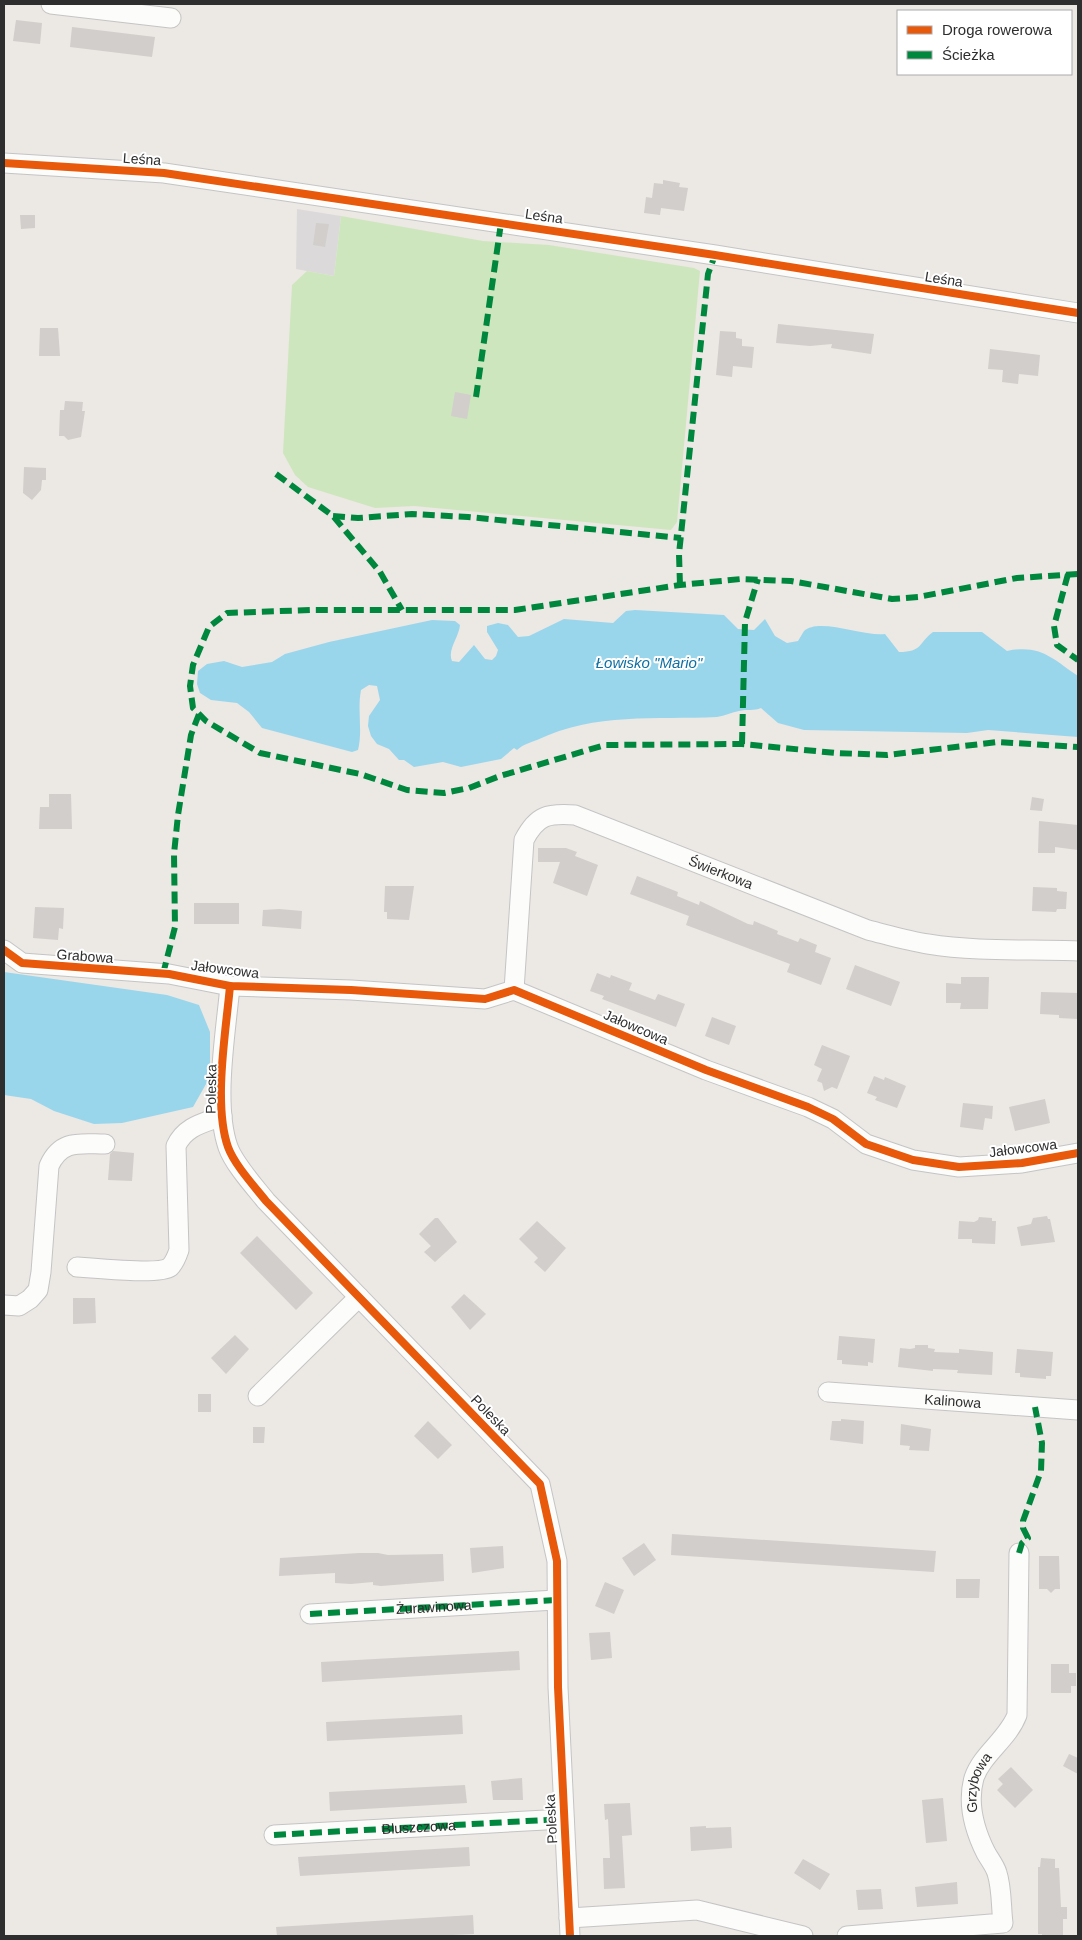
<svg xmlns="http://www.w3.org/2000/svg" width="1082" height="1940" viewBox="0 0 1082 1940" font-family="Helvetica,sans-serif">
<rect width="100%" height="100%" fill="#ece8e4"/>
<polygon fill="#dcd9db" points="297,209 341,216 334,276 296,269"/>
<polygon fill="#cee6be" points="341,216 483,241 549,245 694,268 700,271 677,522 671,530 414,506 375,508 308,487 295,475 283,453 292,285 307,271 334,276"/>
<g fill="#99d6ec">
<path d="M635 610 724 615 738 629 754 630 765 619 775 636 787 643 798 641C800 638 802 634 804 631 819 617 865 637 885 634L899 652C923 652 918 643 933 632H982L1007 651C1040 644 1052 658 1078 676V737L988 730 967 733 804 730 778 723 761 708C754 711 747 709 739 711 732 712 725 716 717 717 655 720 596 712 537 740 529 743 524 744 517 750L514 748 501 759 461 767 443 762 414 767 404 760H399L389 749 377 744 371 736 368 726 369 716 380 700 377 686 369 685 361 690C357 711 363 730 358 750L352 752 262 728 249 712 237 703 211 700 200 693 197 684 198 671 207 664 224 661 242 667 272 662 285 654 329 642 432 620 455 621 460 625C459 637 447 650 452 661L459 662 474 645 485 659 492 660 496 656 498 650 487 632V626L498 623 508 625 518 637 529 636 564 619 613 623 626 611Z"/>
<polygon points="4,972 167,995 199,1005 210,1032 210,1077 193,1107 122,1123 94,1124 54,1111 31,1099 4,1095"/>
</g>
<g fill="#d1cecb">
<polygon points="16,20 42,23 40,44 13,41"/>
<polygon points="72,27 155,37 152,57 70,47"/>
<polygon points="663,180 680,183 679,187 688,188 684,211 661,208 660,215 644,213 646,197 652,198 654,183 663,184"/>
<polygon points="20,215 35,215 35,228 21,229"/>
<polygon points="316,223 329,224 325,247 313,245"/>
<polygon points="778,324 874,334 871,354 831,348 832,344 810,346 776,343"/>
<polygon points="40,328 58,328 60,356 39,356"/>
<polygon points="720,331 736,332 736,338 742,339 742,346 754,347 752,368 733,366 732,377 716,375"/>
<polygon points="990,349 1040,355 1038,376 1019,374 1018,384 1002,382 1003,370 988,369"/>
<polygon points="455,392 471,395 467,419 451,416"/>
<polygon points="65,401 83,402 82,411 85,411 81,437 68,440 64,436 59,436 60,410 64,410"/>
<polygon points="24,467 46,468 46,480 42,480 41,490 32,500 23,493"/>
<polygon points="49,794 71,794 72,829 39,829 40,807 49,807"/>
<polygon points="1032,797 1044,799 1042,811 1030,810"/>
<polygon points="1039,821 1078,825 1078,850 1055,847 1055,853 1038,853"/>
<polygon points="538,848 566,848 577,852 575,856 598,865 587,896 553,883 560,862 538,862"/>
<polygon points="637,876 678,892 677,896 699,905 700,901 748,924 753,925 754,921 778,931 777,934 798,942 800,938 817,945 815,952 831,958 821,985 787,972 790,964 686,925 689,916 630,894"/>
<polygon points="385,886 414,886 409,920 387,919 387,912 384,912"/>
<polygon points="1033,887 1057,888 1057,891 1067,892 1066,909 1057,909 1056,912 1032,911"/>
<rect x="194" y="903" width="45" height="21"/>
<polygon points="35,907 64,908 63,929 59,928 58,940 33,938"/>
<polygon points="279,909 302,911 301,929 262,926 263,910"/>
<polygon points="855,965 900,982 891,1006 846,989"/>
<polygon points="597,973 610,978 611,975 632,983 629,990 655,1000 658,994 685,1004 676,1027 602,999 604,996 590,991"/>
<polygon points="961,977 989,977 988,1009 960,1009 961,1003 946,1003 946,983 961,984"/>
<polygon points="1041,992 1078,993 1078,1019 1059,1018 1059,1015 1040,1014"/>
<polygon points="712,1017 736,1026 729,1045 705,1036"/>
<polygon points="822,1045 850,1056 837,1089 832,1087 824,1091 822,1083 817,1081 822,1069 814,1065"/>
<polygon points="874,1076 884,1080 885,1077 906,1086 897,1108 875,1100 877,1097 867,1093"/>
<polygon points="1045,1099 1050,1123 1015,1131 1009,1107"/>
<polygon points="963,1103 993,1106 992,1119 985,1118 983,1130 960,1127"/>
<polygon points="113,1151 134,1153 132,1181 108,1180 110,1154"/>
<polygon points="1047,1216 1048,1219 1050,1219 1055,1242 1021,1246 1017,1227 1031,1224 1033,1218"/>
<polygon points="979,1217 992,1218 992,1221 996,1221 995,1244 972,1243 972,1239 958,1239 959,1221 974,1222 978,1220"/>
<polygon points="435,1218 438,1218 457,1242 435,1262 424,1252 431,1246 419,1234"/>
<polygon points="537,1221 566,1248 545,1272 534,1262 538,1258 519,1239"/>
<polygon points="257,1236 313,1293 296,1310 240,1253"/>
<polygon points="464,1294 486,1314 470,1330 451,1307"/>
<polygon points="73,1298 95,1298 96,1323 73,1324"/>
<polygon points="235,1335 249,1349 226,1374 211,1358"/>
<polygon points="839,1336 875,1339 873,1363 868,1362 868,1366 842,1364 842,1360 837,1360"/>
<polygon points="915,1345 928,1345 928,1348 935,1349 934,1352 959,1353 959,1349 993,1352 992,1375 957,1373 958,1370 933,1369 933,1371 898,1367 900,1348 910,1349 915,1348"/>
<polygon points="1017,1349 1053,1352 1051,1376 1046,1376 1046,1379 1020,1377 1020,1373 1015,1373"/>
<rect x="198" y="1394" width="13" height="18"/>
<polygon points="841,1419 864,1421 863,1444 830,1440 832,1421 841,1421"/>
<polygon points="428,1421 452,1445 438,1459 414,1436"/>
<polygon points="901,1424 931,1429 929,1451 909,1450 910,1446 900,1445"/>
<polygon points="253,1427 265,1427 264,1443 253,1443"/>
<polygon points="672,1534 936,1551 934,1572 671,1555"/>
<polygon points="644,1543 656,1560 634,1576 622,1558"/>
<polygon points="503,1546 504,1568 472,1573 470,1548"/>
<polygon points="359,1553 378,1553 388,1555 443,1554 444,1581 381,1586 373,1585 373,1582 351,1584 335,1583 335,1573 279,1576 280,1558"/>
<polygon points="1039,1556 1059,1556 1060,1589 1055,1589 1051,1593 1047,1589 1039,1589"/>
<polygon points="956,1579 980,1579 979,1598 956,1598"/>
<polygon points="605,1582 624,1590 614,1614 595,1606"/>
<polygon points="610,1632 612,1658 591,1660 589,1633"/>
<polygon points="519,1651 520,1670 322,1682 321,1662"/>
<polygon points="1051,1664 1069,1664 1069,1673 1076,1673 1076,1686 1071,1686 1071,1693 1051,1693"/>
<polygon points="462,1715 463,1734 327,1741 326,1722"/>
<polygon points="1069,1754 1078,1758 1078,1774 1063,1766"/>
<polygon points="1011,1767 1033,1790 1015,1808 997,1790 1003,1784 998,1779"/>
<polygon points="522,1778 523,1800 493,1800 491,1781"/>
<polygon points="465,1785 467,1803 330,1811 329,1792"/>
<polygon points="943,1798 947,1841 926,1843 922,1800"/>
<polygon points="630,1803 632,1835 622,1836 625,1888 604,1889 603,1858 610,1858 608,1819 605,1820 604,1804"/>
<polygon points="706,1826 706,1828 731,1827 732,1848 691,1851 690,1827"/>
<polygon points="469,1847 470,1866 300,1876 298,1857"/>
<polygon points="1041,1858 1055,1859 1055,1868 1059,1868 1061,1907 1067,1907 1067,1919 1063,1919 1063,1936 1042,1936 1042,1934 1038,1934 1038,1867 1040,1867"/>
<polygon points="803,1859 830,1874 820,1890 794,1873"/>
<polygon points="957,1882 958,1904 917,1907 915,1887"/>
<polygon points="881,1889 883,1909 858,1910 856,1890"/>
<polygon points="473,1915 474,1934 431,1936 277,1936 276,1927"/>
</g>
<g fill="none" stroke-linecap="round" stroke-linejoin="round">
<defs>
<g id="minor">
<polyline points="51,4 171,18"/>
<polyline points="4,163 164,173 715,255 1078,313"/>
<polyline points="4,950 22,963 169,974 230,986 351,990 485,999 514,990 706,1070 808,1107 833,1119 866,1144 913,1160 959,1167 1022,1163 1078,1153"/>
<path d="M230 986C226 1031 213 1104 228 1147 234 1164 254 1186 266 1201L540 1484 557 1561 558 1687 570 1936"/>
<path id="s1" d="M514 990 524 840C537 815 548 813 575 815L868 930C888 935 908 941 928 944 977 952 1029 949 1078 951"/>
<path d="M77 1267C93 1268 160 1275 170 1267 175 1262 177 1256 179 1250L176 1146C185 1126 204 1123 222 1116"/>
<path d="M4 1305 19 1306 30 1299 38 1290 41 1272 49 1166C61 1139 80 1144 105 1144"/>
<path id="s2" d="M828 1392 1078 1410"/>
<polyline points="258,1396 359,1297"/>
<polyline points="310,1614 556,1600"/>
<polyline points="274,1835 564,1819"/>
<polyline points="569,1918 697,1910 803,1936"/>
<path id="s3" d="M847 1936 1003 1923C1001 1908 1002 1888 997 1873 995 1866 990 1860 986 1853 975 1831 967 1803 974 1778 982 1754 1008 1739 1017 1715L1019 1553"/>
</g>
</defs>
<use href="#minor" stroke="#c5c4c5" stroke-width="21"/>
<use href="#minor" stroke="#fcfcfb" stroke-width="19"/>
<g stroke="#00873e" stroke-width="6" stroke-dasharray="12 6" stroke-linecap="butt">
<polyline points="476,397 501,223"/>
<polyline points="276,474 333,516 380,572 402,610"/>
<polyline points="333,516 358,518 412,514 468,517 681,538"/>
<polyline points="1068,574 1054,626 1057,645 1078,660"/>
<polyline points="1078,574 1017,578 918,597 892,599 791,581 741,579 680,585 515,610 311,610 227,613 209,627 193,665 190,686 193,708 206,721 260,753 360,774 407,790 444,793 469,788 500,776 605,745 742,744 836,753 887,755 998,742 1078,747"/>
<polyline points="680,585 679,554 708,274 715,255"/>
<polyline points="742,744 745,622 758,579"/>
<polyline points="163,974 175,927 174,854 178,815 191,735 199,714"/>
<polyline points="1019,1553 1022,1543 1028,1538 1023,1528 1023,1521 1041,1471 1042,1443 1035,1407"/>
<path id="s4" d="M310 1614 556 1600"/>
<path id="s5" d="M274 1835 564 1819"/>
</g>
<defs>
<g id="cycleway">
<polyline points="4,163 164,173 715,255 1078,313"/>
<polyline points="4,950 22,963 169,974 230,986 351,990 485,999 514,990 706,1070 808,1107 833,1119 866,1144 913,1160 959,1167 1022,1163 1078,1153"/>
<path d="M230 986C226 1031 213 1104 228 1147 234 1164 254 1186 266 1201L540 1484 557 1561 558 1687 570 1936"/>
</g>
</defs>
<use href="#cycleway" stroke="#fff" stroke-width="11"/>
<use href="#cycleway" stroke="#e8590c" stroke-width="8"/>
</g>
<g text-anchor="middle" stroke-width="4" stroke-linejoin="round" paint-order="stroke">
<g font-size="14" fill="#2e2e2e" stroke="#fff">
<text transform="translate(142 159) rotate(4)" y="5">Leśna</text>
<text transform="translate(544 216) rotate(8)" y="5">Leśna</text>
<text transform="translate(944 279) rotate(9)" y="5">Leśna</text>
<text dy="5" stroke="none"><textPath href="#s1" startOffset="369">Świerkowa</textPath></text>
<text transform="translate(85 956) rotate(4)" y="5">Grabowa</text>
<text transform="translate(225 969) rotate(7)" y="5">Jałowcowa</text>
<text transform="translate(636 1027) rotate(23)" y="5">Jałowcowa</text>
<text transform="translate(211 1089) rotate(-89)" y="5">Poleska</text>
<text transform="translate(1023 1148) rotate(-7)" y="5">Jałowcowa</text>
<text dy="5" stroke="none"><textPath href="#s2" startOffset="125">Kalinowa</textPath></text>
<text transform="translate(491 1415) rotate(46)" y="5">Poleska</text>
<text dy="5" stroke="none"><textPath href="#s4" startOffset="124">Żurawinowa</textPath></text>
<text dy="5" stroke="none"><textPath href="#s3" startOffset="304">Grzybowa</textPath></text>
<text transform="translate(551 1819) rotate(-93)" y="5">Poleska</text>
<text dy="5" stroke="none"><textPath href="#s5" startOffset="145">Bluszczowa</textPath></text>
</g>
<g font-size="15" font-style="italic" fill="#0d6fa3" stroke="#fff">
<text x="649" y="668">Łowisko "Mario"</text>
</g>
</g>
<rect width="1082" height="1940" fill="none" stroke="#2e2e2e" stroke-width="10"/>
<rect x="897" y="10" width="175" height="65" fill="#ffffff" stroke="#ababab"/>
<rect x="907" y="26" width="25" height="8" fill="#e8590c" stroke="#ababab"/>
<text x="942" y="35" font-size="15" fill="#2e2e2e">Droga rowerowa</text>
<rect x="907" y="51" width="25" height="8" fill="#00873e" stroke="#ababab"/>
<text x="942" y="60" font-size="15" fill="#2e2e2e">Ścieżka</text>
</svg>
